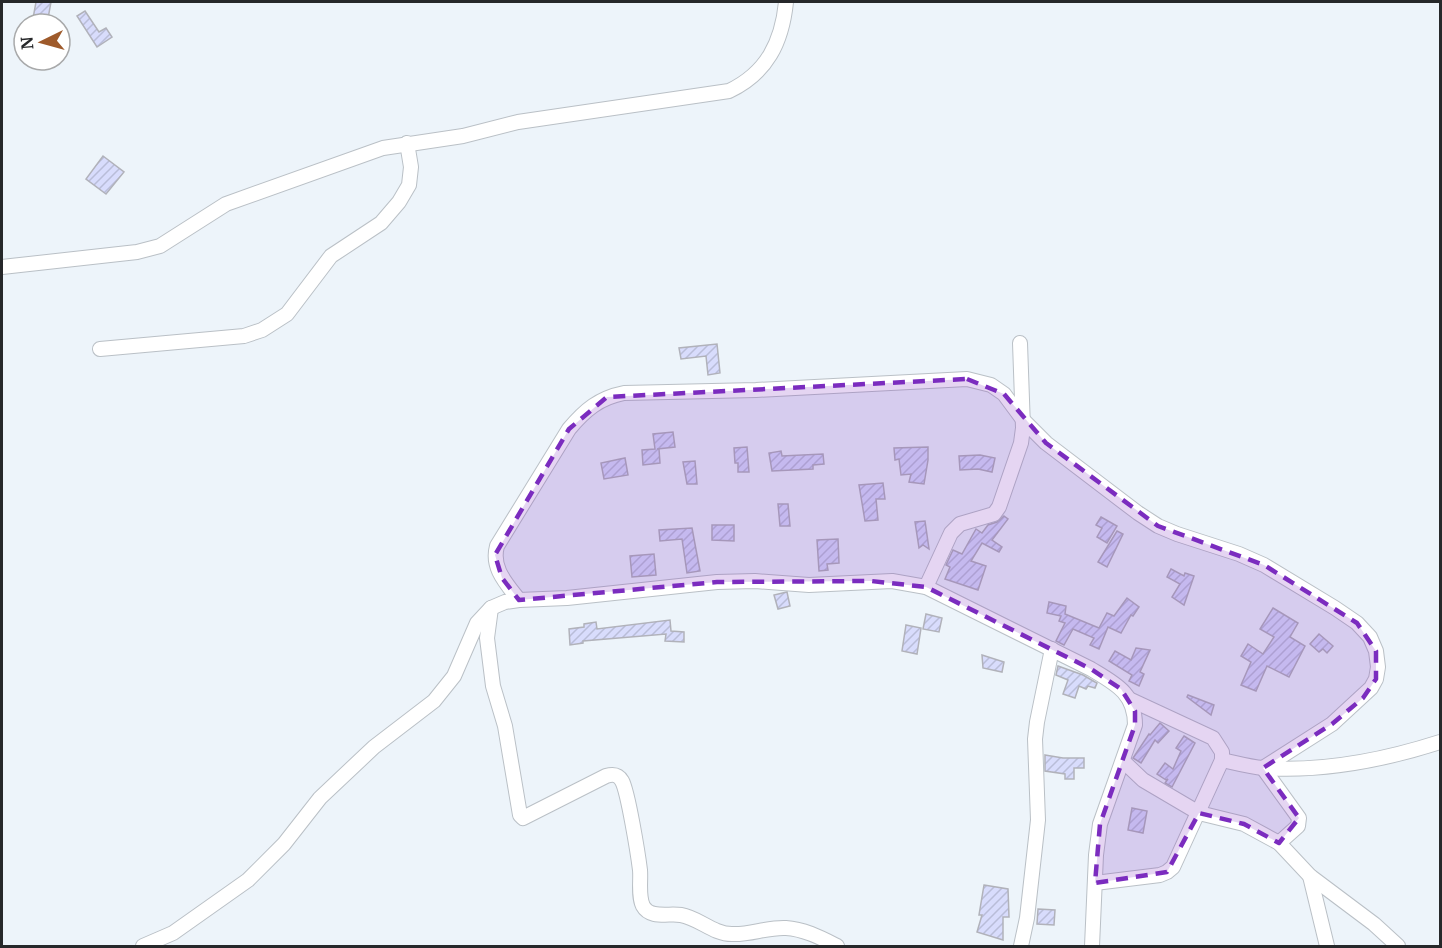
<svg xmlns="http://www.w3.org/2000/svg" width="1442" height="948" viewBox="0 0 1442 948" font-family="Merriweather,serif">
<defs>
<pattern id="building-hatch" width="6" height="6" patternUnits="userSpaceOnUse" patternTransform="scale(1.5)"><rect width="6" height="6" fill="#d8dcfc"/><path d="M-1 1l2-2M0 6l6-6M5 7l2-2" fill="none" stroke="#b9bdd8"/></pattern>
</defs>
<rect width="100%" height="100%" fill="#edf4fa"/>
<g fill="url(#building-hatch)" stroke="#b1b2ba" stroke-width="1.5">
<polygon points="36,2 51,2 47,24 32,24"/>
<polygon points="85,11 99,32 106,28 112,37 97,47 77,16"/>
<polygon points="103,156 124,172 106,194 86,179"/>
<polygon points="717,344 720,373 708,375 706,356 681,359 679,348"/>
<polygon points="673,432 675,447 657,449 659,449 660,463 643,465 642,450 655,449 653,434"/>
<polygon points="747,447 749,472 738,472 738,463 735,463 734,448"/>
<polygon points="928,447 928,460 924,484 909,482 911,474 901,475 899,459 895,460 894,448"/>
<polygon points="781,451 782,456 823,454 824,464 813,465 813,469 772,471 769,453"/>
<polygon points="980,455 995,458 992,472 978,469 960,470 959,456"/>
<polygon points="625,458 628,475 604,479 601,463"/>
<polygon points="695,461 697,484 687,484 683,462"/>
<polygon points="883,483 885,499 876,499 878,520 865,521 859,485"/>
<polygon points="778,504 788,504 790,526 780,526"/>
<polygon points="1004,516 1008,519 992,540 1002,547 999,552 982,543 971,561 986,566 978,590 945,579 950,567 946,565 953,550 962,554 976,529 982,533 988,525 997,522"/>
<polygon points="1101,517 1117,526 1107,543 1097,537 1102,528 1096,525"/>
<polygon points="925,521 929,549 923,545 919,548 915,522"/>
<polygon points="712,525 734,525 734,541 712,540"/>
<polygon points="692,528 700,571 687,573 682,539 660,541 659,530"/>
<polygon points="1117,531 1123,534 1107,567 1098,562"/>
<polygon points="838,539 839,563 827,564 828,570 819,571 817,540"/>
<polygon points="654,554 656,575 632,577 630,556"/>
<polygon points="1171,569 1184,576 1185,573 1194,576 1184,605 1172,597 1180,584 1167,577"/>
<polygon points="787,592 790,606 778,609 774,595"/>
<polygon points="1127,598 1139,607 1133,616 1131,615 1121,633 1108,627 1099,649 1090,645 1094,638 1073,629 1064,645 1056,641 1065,623 1059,621 1061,616 1047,613 1049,602 1066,606 1065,614 1099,628 1107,613 1114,616"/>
<polygon points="1273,608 1298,623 1290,637 1305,646 1289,677 1267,666 1256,691 1241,685 1251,662 1241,656 1248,644 1263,654 1274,637 1260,629"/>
<polygon points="926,614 942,618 939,632 923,629"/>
<polygon points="670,620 671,631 684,632 684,642 665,641 666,634 583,641 583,643 570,645 569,629 584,627 584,624 596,622 597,629"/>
<polygon points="906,625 921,628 917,654 902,651"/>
<polygon points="1319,634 1333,646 1327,653 1323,649 1319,652 1310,644"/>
<polygon points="1136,648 1150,650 1140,672 1144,674 1139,686 1129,681 1132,675 1109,661 1115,651 1131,660"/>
<polygon points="982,655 1004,662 1002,672 983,668"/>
<polygon points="1058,666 1083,675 1095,682 1097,683 1095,688 1088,686 1086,689 1079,686 1075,698 1063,694 1068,680 1056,675"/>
<polygon points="1188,695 1214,705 1211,715 1187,697"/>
<polygon points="1160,723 1169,731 1158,743 1155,740 1141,763 1133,758 1149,734 1150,735"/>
<polygon points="1184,736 1195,743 1172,787 1165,783 1168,779 1166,780 1157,774 1165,763 1173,769 1181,751 1176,748"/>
<polygon points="1045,755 1063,758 1084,758 1084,768 1074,768 1074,779 1065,779 1065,774 1045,771"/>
<polygon points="1132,808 1147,811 1143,833 1128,830"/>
<polygon points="984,885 1008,889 1009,917 1003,917 1003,940 977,932 982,915 979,915"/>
<polygon points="1038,909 1055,910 1054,925 1037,924"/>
</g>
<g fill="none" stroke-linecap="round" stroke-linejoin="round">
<defs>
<g id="minor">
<path d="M2 267 137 252 160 246 226 204 383 148 463 136 518 122 729 91C767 73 782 42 786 2"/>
<polyline points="100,349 244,336 262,330 287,314 331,256 381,223 399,202 409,185 411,167 407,143"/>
<polyline points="926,587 951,533 960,524 994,514 999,507 1021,443 1023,428 1020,343"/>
<path d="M519 600C506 583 491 568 497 546L569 429C585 410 599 398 624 393L756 390 967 379 991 385 1004 394 1024 421 1046 443 1138 513 1158 526 1177 534 1239 554 1264 565 1335 608 1357 623 1370 637 1376 651 1378 667 1376 679 1371 688 1332 724 1263 768 1299 818 1298 826 1279 843"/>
<path d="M491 608 487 638 493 686 505 726 520 815 523 818 606 776C613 774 618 774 622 781 628 792 638 854 640 870 641 880 638 896 643 906 650 919 669 913 681 915 699 918 713 934 732 934 750 935 767 927 786 928 804 929 821 938 837 946"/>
<path d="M1222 760C1236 763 1250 767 1263 768 1323 772 1384 760 1440 742"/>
<polyline points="1123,761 1143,780 1199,813 1244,824 1279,843 1310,876 1374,924 1398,946"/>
<polyline points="1310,876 1327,946"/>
<polyline points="1095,883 1160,875 1167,872 1173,867 1222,760 1222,752 1213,738 1129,699"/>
<path d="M143 946 173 933 248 880 284 844 320 798 374 747 434 701 454 676 477 623 491 608 505 602 519 600 567 598 717 582 755 581 809 585 892 581 926 587 1091 669C1116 684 1135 693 1135 725L1100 824 1096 855 1092 946"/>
<polyline points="1021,946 1027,918 1038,820 1035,739 1037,722 1052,649"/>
</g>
</defs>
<use href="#minor" stroke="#bac0c6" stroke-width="16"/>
<use href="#minor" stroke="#fff" stroke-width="14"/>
</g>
<path fill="#7b2cbf" fill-opacity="0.2" stroke="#7b2cbf" stroke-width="4.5" stroke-dasharray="12 8" stroke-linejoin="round" d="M967 379 1004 394 1046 443 1158 526 1264 565 1357 623 1376 651V679L1363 698 1332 724 1263 768 1299 818 1279 843 1244 824 1199 813 1167 872 1095 883 1100 824 1135 725V711L1121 689 1091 669 926 587 871 581 717 582 519 600 502 578 495 555 569 429 607 397Z"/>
<rect width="1442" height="948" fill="none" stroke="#26282a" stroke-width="6"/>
<g transform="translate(42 42) rotate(265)"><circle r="28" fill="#ffffff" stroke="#a8a9aa" stroke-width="1.5"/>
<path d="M0-4.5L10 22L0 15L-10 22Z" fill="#9e5a2b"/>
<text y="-9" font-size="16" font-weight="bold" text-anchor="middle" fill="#26282a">N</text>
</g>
</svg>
